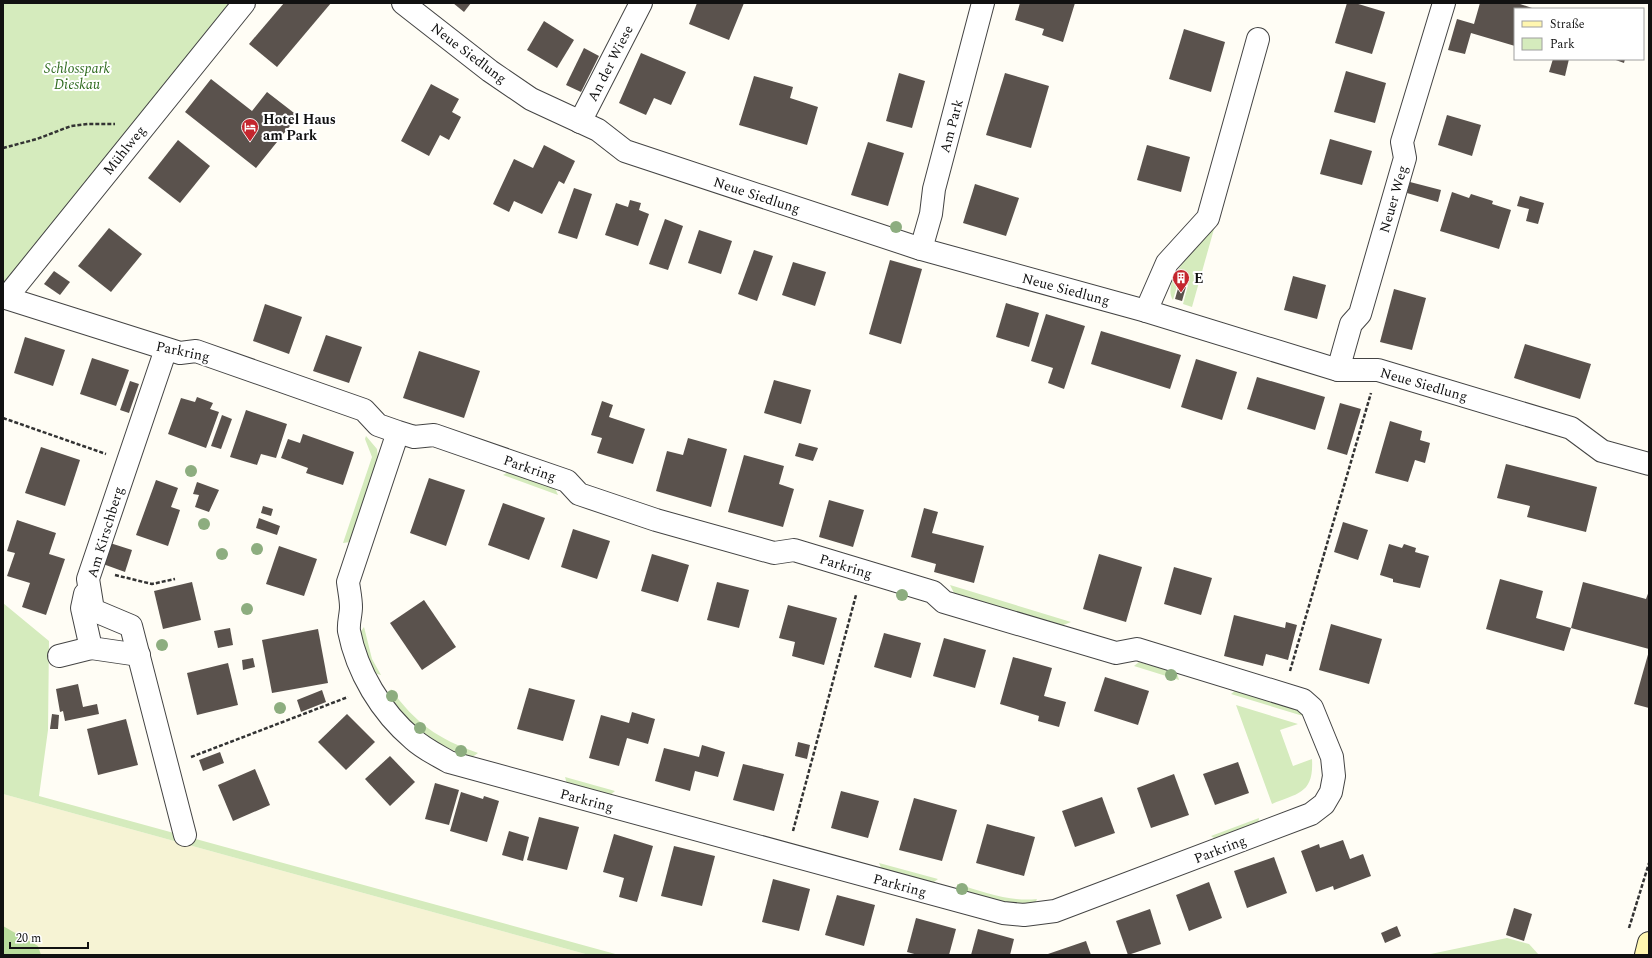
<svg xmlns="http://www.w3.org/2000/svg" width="1652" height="958" viewBox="0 0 1652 958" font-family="Spectral,serif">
<rect width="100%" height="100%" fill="#fffdf5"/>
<polygon fill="#f6f3d4" points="3,794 589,955 3,955"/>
<g fill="#d5ebbd">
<polygon points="3,3 229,3 3,285"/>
<path d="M1216 222 1192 307 1183 304 1188 285 1178 283 1173 300C1159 279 1205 240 1216 222Z"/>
<polygon points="366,436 377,449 378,458 350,542 343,543 372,457 365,439"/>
<polygon points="510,471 555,488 558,495 503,475"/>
<polygon points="950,585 1071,622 1061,626 955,595"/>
<polygon points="3,603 49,641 48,730 39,796 619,955 589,955 3,794"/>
<polygon points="364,627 372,659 381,675 374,673 359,634"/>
<polygon points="1139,662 1177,673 1179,680 1134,666"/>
<path d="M391 689C415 723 438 739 478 753L471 758C434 744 412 728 388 697Z"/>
<polygon points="1236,690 1296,708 1303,716 1231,694"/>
<path d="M1236 705 1298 724 1280 730 1293 766 1312 759C1314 794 1298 793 1272 804Z"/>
<polygon points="565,777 615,791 609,796 567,784"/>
<polygon points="1259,818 1258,825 1217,840 1211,836"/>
<polygon points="879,863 938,879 931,884 882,870"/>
<path d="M957 884C984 892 1010 902 1037 899L1034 906H1014L958 891Z"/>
<polygon points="1507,938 1529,944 1539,955 1426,955"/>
</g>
<polygon fill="#b9dc9c" points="3,926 38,946 41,955 3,955"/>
<g fill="#5a524d">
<polygon points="284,3 331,3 277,67 249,44"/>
<polygon points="453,3 471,3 464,12"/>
<polygon points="697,3 744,3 729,40 689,24"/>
<polygon points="1020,3 1075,3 1063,42 1042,35 1044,29 1015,20"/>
<polygon points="1347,3 1355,3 1385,12 1372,54 1335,43"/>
<polygon points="1480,3 1517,3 1535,9 1515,9 1515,46 1471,33 1465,54 1448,50 1457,19 1474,24"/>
<polygon points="544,21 574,40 557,68 527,50"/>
<polygon points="1184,29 1225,42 1211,92 1169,79"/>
<polygon points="584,48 599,56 581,92 566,85"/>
<polygon points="641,53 686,72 671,105 654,98 646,115 619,103"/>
<polygon points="1553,59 1569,59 1565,76 1549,72"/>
<polygon points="1613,59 1625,59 1624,63"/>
<polygon points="1346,71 1386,83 1375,123 1334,112"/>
<polygon points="899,73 925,81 912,128 886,121"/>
<polygon points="1005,73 1049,86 1031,148 986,135"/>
<polygon points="754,76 793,87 790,98 818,107 807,145 739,125"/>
<polygon points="211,79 252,111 267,92 298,116 256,168 185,112"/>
<polygon points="431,84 459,99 452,112 461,117 449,140 440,135 429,156 401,141"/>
<polygon points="1447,115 1481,125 1472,156 1438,145"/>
<polygon points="1330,139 1372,151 1362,185 1320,174"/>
<polygon points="178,140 210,166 180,203 148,178"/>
<polygon points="868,142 904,153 888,206 851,195"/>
<polygon points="544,145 575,161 564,184 559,181 542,214 514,201 509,212 493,204 514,159 533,168"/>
<polygon points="1147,145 1190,157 1181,192 1137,180"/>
<polygon points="1410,182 1441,190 1438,202 1407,193"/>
<polygon points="975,184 1019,198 1006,236 963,223"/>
<polygon points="574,188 592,194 577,239 558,233"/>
<polygon points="1452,192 1469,198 1471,194 1493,201 1492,204 1511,210 1499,249 1440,231"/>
<polygon points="1520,196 1544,203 1538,224 1526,221 1529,209 1517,206"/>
<polygon points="630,200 641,203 639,210 649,214 638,246 605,235 616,203 628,207"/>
<polygon points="665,219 683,226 668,270 649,264"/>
<polygon points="109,228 142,254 111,292 78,266"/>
<polygon points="699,230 732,241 721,274 688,263"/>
<polygon points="754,250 773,256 757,301 738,294"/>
<polygon points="890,260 922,269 901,344 869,334"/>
<polygon points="793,262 826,272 815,306 782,295"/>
<polygon points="54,271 70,282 60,295 44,284"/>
<polygon points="1293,276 1326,285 1317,319 1284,310"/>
<polygon points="1179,285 1186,287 1182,301 1175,299"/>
<polygon points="1394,289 1426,298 1412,350 1380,342"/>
<polygon points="1006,303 1039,313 1029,347 996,337"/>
<polygon points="265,304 302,317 289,354 253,341"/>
<polygon points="1046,314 1085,326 1064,389 1048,383 1053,368 1031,361"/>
<polygon points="1101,331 1181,355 1170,389 1091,364"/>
<polygon points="326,335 362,347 349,383 313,371"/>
<polygon points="25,337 65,350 53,386 14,373"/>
<polygon points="1525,344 1591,364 1580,399 1514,378"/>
<polygon points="419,351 480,371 464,418 403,398"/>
<polygon points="92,358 129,370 116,406 80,394"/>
<polygon points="1196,359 1237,372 1222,420 1181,407"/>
<polygon points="1257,377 1325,397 1315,430 1247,409"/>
<polygon points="774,380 811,390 801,424 764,413"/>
<polygon points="130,381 139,384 129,413 120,410"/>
<polygon points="197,397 213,403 210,409 219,412 206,448 168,434 181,398 195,402"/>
<polygon points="602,401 613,405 609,417 645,429 633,464 597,453 602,438 591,435"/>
<polygon points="1340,403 1361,409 1347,455 1327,449"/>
<polygon points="246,410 287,424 276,458 261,454 257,465 230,457"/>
<polygon points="222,415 232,419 221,449 211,446"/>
<polygon points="1390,421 1422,431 1420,440 1430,443 1425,463 1415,460 1408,482 1375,473"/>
<polygon points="303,434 354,452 343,485 306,473 308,468 281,458 288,439 300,443"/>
<polygon points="688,438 727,449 711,507 656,491 667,451 683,455"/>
<polygon points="799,443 818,448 813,461 795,456"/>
<polygon points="41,447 80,460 65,506 25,493"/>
<polygon points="744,455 784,466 779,484 794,489 783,527 728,512"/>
<polygon points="1506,464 1597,487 1586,532 1527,517 1530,506 1497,498"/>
<polygon points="429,478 465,490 446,546 410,533"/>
<polygon points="156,480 178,488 171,507 180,510 168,546 136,535"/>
<polygon points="197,482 219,490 209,512 195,507 199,495 193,494"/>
<polygon points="829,500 864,510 853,547 819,537"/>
<polygon points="503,503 545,518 529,560 488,545"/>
<polygon points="263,506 273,509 271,516 261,513"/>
<polygon points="924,508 938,512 932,533 984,546 974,583 934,572 936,564 911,557"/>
<polygon points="259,518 280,526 277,535 256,528"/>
<polygon points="17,520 56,533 49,554 65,559 46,615 22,607 30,583 7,576 15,553 7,551"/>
<polygon points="1343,522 1368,530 1358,560 1334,552"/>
<polygon points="573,529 610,541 597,579 561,567"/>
<polygon points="110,543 132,550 125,572 103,564"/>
<polygon points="1389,544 1402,548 1404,544 1416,548 1415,552 1429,556 1420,588 1393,582 1393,579 1380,575"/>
<polygon points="279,546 317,559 304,596 266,584"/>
<polygon points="652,554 689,565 678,602 641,591"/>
<polygon points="1099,554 1142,567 1126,622 1083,609"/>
<polygon points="1174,567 1212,578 1201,615 1164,604"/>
<polygon points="1500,579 1543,591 1536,618 1571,628 1564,651 1486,629"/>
<polygon points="192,582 201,620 163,629 154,591"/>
<polygon points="717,582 749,590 739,628 707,620"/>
<polygon points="1583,582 1646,599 1649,591 1649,649 1571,628"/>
<polygon points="424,600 456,647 422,670 390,623"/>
<polygon points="788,605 837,618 824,665 792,656 795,642 779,638"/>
<polygon points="1234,615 1285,628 1286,622 1297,625 1288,660 1266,654 1263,666 1224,656"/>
<polygon points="1331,624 1382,639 1369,684 1319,670"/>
<polygon points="230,628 233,645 218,648 214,631"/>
<polygon points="318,629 328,683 272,693 262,640"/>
<polygon points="884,633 921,643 911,678 874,667"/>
<polygon points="944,638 986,650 975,688 933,676"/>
<polygon points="1649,651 1649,708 1634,704"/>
<polygon points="1013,657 1052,668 1044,696 1066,702 1059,727 1038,721 1039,716 1000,704"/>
<polygon points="253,658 255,667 243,670 242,660"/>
<polygon points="228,663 238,705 197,715 187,673"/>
<polygon points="1105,677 1149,691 1138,725 1094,711"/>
<polygon points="78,684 83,707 97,704 99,714 65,721 63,711 60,712 56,689"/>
<polygon points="529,688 575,700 563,741 517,729"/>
<polygon points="322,690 326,702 301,712 297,700"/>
<polygon points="632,712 655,719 648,744 627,738 619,766 589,758 601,715 629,723"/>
<polygon points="52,714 59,715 58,729 50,729"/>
<polygon points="347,714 375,742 346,770 318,742"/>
<polygon points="126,719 138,765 98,775 87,729"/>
<polygon points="798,742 810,745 807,759 795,756"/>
<polygon points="702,745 725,752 718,777 695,771 690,791 655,781 664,748 699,757"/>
<polygon points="220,752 224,763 203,771 199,760"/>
<polygon points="390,756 415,782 390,806 365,779"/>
<polygon points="1238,762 1249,793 1215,805 1203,774"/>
<polygon points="743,764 784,774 774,811 733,800"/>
<polygon points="255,769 270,805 233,821 218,785"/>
<polygon points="1174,774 1189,815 1151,828 1137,788"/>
<polygon points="435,783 459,790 449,825 425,819"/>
<polygon points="841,791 879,801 868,838 831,828"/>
<polygon points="461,792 483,799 484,796 499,801 487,842 450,831"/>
<polygon points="1102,797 1115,833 1075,847 1062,811"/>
<polygon points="914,798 957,810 942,861 899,850"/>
<polygon points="539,817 579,827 567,870 527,860"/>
<polygon points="987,824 1035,837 1024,876 976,863"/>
<polygon points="509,831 529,837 523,861 502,855"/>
<polygon points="614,834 653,846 637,902 619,897 624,878 603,872"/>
<polygon points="1343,840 1350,859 1363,854 1371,876 1334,890 1333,886 1316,892 1301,851 1319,844 1320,848"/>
<polygon points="674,846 715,856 702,906 661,896"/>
<polygon points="1274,857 1287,893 1247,908 1234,871"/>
<polygon points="773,879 810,889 799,931 762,922"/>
<polygon points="1209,882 1222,918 1189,931 1176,895"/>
<polygon points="837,895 875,905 864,946 825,935"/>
<polygon points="1514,908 1532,914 1524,941 1506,935"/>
<polygon points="1150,909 1161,944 1128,955 1116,921"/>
<polygon points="916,918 956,929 949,955 918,955 907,952"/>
<polygon points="1397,926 1401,936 1385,943 1381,933"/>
<polygon points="978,929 1014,939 1010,955 971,955"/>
<polygon points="1086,941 1091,955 1045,955"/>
</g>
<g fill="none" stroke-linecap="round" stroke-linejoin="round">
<defs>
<g id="street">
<path d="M244 3 6 298 180 353 196 351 364 410 378 425 398 432 414 437 434 435 567 481 579 494 656 520 774 553 794 550 933 592 944 602 1116 653 1137 649 1303 700 1312 708 1332 757 1334 776 1331 792 1324 804 1311 814 1055 911 1024 915 1003 913 449 762C437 755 424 749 413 739 381 712 357 672 349 631 348 623 351 615 351 607 351 599 349 590 348 582L398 432"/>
<polyline points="403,3 490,71 531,99 598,130 625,151 921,249 1146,311 1338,370 1378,370 1571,428 1602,451 1649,464"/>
<polyline points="580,122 641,3"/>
<polyline points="921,249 931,214 934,189 983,3"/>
<polyline points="1146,311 1167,263 1208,218 1258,39"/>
<polyline points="166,349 88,579 93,610 131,626 185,835"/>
<polyline points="1338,370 1351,324 1360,314 1405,158 1402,142 1444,3"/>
<polyline points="85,594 82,608 91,648 139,655"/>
<polyline points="59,656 91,648"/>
</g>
<polyline id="secondary" points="1646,955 1649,943"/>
</defs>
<use href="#street" stroke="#444" stroke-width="24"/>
<use href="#secondary" stroke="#333" stroke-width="24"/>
<g stroke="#333" stroke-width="2.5" stroke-dasharray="4 2" stroke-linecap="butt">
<polyline points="3,148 37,139 71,126 88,124 115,124"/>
<polyline points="3,418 106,454"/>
<polyline points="115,575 152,584 175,579"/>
<polyline points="1290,671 1371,393"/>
<polyline points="191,757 348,697"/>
<polyline points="793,831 856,595"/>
<polyline points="1629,928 1649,863"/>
</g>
<use href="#street" stroke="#fff" stroke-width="22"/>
<use href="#secondary" stroke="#fff6b0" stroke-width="22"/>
</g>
<g fill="#8dad7f">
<circle cx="896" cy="227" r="6"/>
<circle cx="191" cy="471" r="6"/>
<circle cx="204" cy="524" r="6"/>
<circle cx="257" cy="549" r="6"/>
<circle cx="222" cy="554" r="6"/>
<circle cx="902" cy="595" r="6"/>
<circle cx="247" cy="609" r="6"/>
<circle cx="162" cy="645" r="6"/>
<circle cx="1171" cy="675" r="6"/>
<circle cx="392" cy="696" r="6"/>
<circle cx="280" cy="708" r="6"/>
<circle cx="420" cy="728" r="6"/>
<circle cx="461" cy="751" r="6"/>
<circle cx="962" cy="889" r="6"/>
</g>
<defs>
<symbol id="hotel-pin" viewBox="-11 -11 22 30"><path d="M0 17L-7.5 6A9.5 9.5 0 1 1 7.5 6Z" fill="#c4262e" stroke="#fff"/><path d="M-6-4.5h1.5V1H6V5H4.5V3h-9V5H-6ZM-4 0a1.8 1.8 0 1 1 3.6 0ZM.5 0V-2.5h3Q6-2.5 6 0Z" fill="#fff"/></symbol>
<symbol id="building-pin" viewBox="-11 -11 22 30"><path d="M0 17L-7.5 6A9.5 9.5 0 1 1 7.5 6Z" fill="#c4262e" stroke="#fff"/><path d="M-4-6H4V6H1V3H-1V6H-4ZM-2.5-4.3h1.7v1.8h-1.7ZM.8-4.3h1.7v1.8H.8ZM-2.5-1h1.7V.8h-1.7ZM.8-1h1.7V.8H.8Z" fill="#fff"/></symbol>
</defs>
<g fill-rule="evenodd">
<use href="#hotel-pin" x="240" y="117" width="20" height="27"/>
<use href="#building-pin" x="1171" y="268" width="20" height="27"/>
</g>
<g text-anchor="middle" stroke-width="4" stroke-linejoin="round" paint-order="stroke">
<g font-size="14" fill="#111" stroke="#fff">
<text transform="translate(469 53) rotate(37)" y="5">Neue Siedlung</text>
<text transform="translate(610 63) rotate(-63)" y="5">An der Wiese</text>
<text transform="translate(951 126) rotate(-75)" y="5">Am Park</text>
<text transform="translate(124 150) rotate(-51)" y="5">Mühlweg</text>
<text transform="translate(757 195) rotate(18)" y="5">Neue Siedlung</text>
<text transform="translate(1393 199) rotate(-74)" y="5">Neuer Weg</text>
<text transform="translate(1066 289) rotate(15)" y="5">Neue Siedlung</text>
<text transform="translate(183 351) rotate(12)" y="5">Parkring</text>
<text transform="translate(1424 384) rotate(16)" y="5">Neue Siedlung</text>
<text transform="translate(530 468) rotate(19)" y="5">Parkring</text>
<text transform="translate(105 532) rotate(-73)" y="5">Am Kirschberg</text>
<text transform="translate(846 566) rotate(17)" y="5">Parkring</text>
<text transform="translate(587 800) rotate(15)" y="5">Parkring</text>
<text transform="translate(1220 849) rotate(-21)" y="5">Parkring</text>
<text transform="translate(900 885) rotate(15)" y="5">Parkring</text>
</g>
<g font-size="14" font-style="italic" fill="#2f6b1f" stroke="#fff">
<text x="77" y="73">Schlosspark<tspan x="77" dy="16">Dieskau</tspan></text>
</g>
<g font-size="14" font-weight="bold" fill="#111" stroke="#fff" text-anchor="start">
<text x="263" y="124">Hotel Haus<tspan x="263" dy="16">am Park</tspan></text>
<text x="1194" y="283">E</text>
</g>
</g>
<rect width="1652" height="958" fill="none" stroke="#111111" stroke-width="8"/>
<rect x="1514" y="8" width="130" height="52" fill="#ffffff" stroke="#a0a0a0"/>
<rect x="1522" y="21" width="20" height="6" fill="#fff6b0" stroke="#a0a0a0"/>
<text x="1550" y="28" font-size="12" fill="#111111">Straße</text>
<rect x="1522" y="38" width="20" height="12" fill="#d5ebbd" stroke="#a0a0a0"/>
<text x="1550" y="48" font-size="12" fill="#111111">Park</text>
<path d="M10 942v6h78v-6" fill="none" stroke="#111111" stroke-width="2"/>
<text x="16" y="942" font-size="12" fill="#111111" stroke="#ffffff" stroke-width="3" paint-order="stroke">20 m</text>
</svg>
